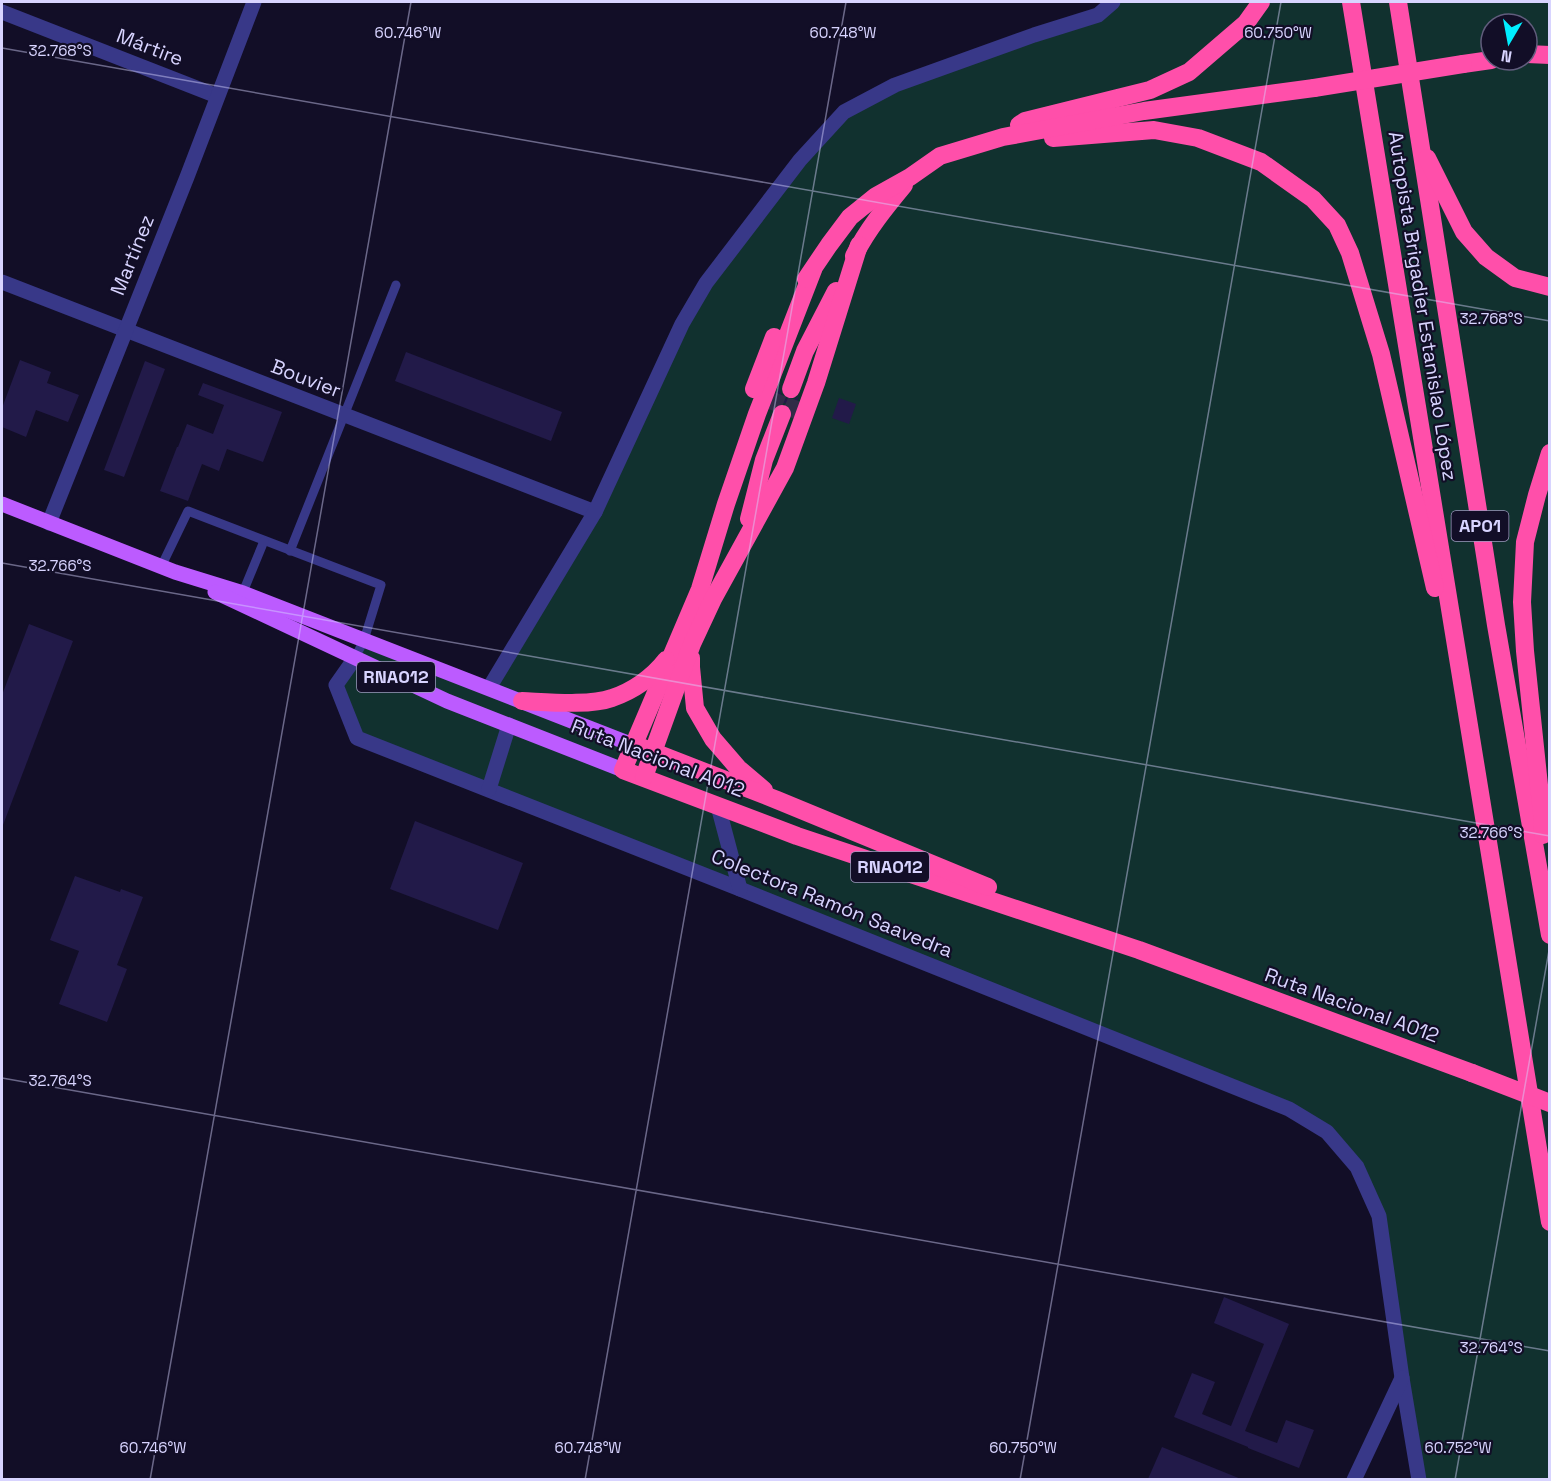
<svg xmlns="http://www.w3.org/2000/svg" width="1551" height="1481" viewBox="0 0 1551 1481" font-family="'Space Grotesk',sans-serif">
<rect width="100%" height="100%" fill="#120e27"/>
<path fill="#11312f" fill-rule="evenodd" d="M1113 2H1549V1479H1419L1379 1216 1327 1132 357 738 336 685 364 640 489 688 595 512 682 324 844 112ZM1491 24H1527V60H1491Z"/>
<g fill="#221a49">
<polygon points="406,352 562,412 551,441 395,381"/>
<polygon points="20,360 51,372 47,383 79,395 68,422 36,410 26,437 2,427 2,408"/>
<polygon points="145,361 165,369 124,477 104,470"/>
<polygon points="203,383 282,412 263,462 227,449 219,471 202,464 188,501 160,491 177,447 178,447 187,424 213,434 224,405 198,395"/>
<polygon points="780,385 780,391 782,396 787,399 793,400 799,396 793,413 791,407 786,403 780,403 775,405 771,410"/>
<polygon points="839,398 856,404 849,424 832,418"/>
<polygon points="29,624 73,641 3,825 2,695"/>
<polygon points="415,821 523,863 498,930 390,889"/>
<polygon points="75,876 120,892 121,889 143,897 117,965 127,969 107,1022 59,1004 79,951 50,940"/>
<polygon points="1224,1297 1289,1324 1245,1431 1277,1443 1286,1420 1314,1430 1299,1468 1248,1448 1248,1447 1174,1417 1192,1373 1215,1382 1202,1414 1231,1426 1264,1344 1214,1323"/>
<polygon points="1162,1447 1241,1479 1148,1479"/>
</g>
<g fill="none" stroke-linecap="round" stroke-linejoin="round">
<g stroke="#302c47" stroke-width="18" stroke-dasharray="18 9" stroke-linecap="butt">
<polyline points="771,410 781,385"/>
<polyline points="790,417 800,392"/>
</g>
<g stroke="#383888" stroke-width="9">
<polyline points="290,551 396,285"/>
<polyline points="161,567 188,511 381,585 364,640 355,658"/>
<polyline points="241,597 264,541"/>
</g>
<g stroke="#383888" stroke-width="15">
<polyline points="2,12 217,96"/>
<polyline points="2,282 595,512"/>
<polyline points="49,523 187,177 254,2"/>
<polyline points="355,658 336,685 357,738 740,889 1289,1109 1327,1132 1357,1167 1379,1216 1402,1378 1419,1480"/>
<polyline points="489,688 595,512 682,324 706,283 800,160 844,112 895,85 1034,35 1098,15 1113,2"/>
<polyline points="489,789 509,725"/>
<polyline points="718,806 740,889"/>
<polyline points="1354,1480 1402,1378"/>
</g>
<g stroke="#bc5bff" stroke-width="15">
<polyline points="2,504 175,572 243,593 633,745"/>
<polyline points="215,592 447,701 623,770"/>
</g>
<g stroke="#ff4faa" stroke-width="18">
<polyline points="1351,2 1550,1222"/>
<polyline points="1398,2 1496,625 1550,935"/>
<polyline points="1527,54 1550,55"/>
<polyline points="1463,64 1491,60"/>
<polyline points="1019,125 1025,121 1150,90 1189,72 1246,23 1261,2"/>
<polyline points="1053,138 1154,130 1198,138 1261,162 1313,199 1337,225 1350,253 1381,354 1435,588"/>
<polyline points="1427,158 1464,232 1486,257 1515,278 1550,287"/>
<path d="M854 256C867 230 885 208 904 185"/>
<polyline points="813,270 757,414 726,504 700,589 623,770 797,836 1139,950 1472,1073"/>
<polyline points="806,279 829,245 850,217 876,196 910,177 940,156 1003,137 1144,111 1314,88"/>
<polyline points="754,389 774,337"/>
<polyline points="791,389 805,351 836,291"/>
<polyline points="749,519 764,460 782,414"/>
<polyline points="691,658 691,667 695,708 713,739 738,768 764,790"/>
<path d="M522 701C547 702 590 706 612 698 633 691 653 677 666 660"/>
<polyline points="643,748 777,800 988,887"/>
<polyline points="644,777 692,644 713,599 785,468 816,383 859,245"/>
<polyline points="1543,835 1542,814 1525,651 1522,602 1525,542 1537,495 1550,453"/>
</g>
<g stroke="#ff4faa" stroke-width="18">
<polyline points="1314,88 1463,64"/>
<polyline points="1472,1073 1550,1103"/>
</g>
</g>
<path fill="none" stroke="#d8d4ff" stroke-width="1.5" stroke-opacity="0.45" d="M2 48 1550 321M2 563 1550 836M2 1078 1550 1351M150 1480 411 2M585 1480 846 2M1020 1480 1281 2M1455 1480 1550 945"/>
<g text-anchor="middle" stroke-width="4.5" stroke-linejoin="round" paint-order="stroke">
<g fill="#120e27" stroke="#9d99be" stroke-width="1.5">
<rect x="1451.5" y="511" width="57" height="30" rx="4.5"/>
<rect x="357" y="662" width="78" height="30" rx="4.5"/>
<rect x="851" y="852" width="78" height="30" rx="4.5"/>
</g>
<g font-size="18" font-weight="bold" fill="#d8d4ff">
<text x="1480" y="532">AP01</text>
<text x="396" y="683">RNA012</text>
<text x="890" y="873">RNA012</text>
</g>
<g font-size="20" fill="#d8d4ff" stroke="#120e27">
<text transform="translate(150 47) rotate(21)" y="7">Mártire</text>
<text transform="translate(132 255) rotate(-68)" y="7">Martínez</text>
<text transform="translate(1423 306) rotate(81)" y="7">Autopista Brigadier Estanislao López</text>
<text transform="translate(306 378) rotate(21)" y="7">Bouvier</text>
<text transform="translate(658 758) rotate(21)" y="7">Ruta Nacional A012</text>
<text transform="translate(832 903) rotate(22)" y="7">Colectora Ramón Saavedra</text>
<text transform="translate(1352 1005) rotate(20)" y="7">Ruta Nacional A012</text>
</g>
</g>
<g font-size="15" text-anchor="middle" fill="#d8d4ff" stroke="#120e27" stroke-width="4.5" stroke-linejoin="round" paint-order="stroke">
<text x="408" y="38">60.746°W</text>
<text x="843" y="38">60.748°W</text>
<text x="1278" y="38">60.750°W</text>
<text x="60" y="56">32.768°S</text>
<text x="1491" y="324">32.768°S</text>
<text x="60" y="571">32.766°S</text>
<text x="1491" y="838">32.766°S</text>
<text x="60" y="1086">32.764°S</text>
<text x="1491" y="1353">32.764°S</text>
<text x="153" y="1453">60.746°W</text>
<text x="588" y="1453">60.748°W</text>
<text x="1023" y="1453">60.750°W</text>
<text x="1458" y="1453">60.752°W</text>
</g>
<rect width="1551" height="1481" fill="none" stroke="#d8d4ff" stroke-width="6"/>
<g transform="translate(1509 42) rotate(190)"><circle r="28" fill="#120e27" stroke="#615d7d" stroke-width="1.5"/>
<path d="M0-4.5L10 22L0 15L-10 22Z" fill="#00eeff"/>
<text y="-9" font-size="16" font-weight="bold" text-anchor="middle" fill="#d8d4ff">N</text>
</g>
</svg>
